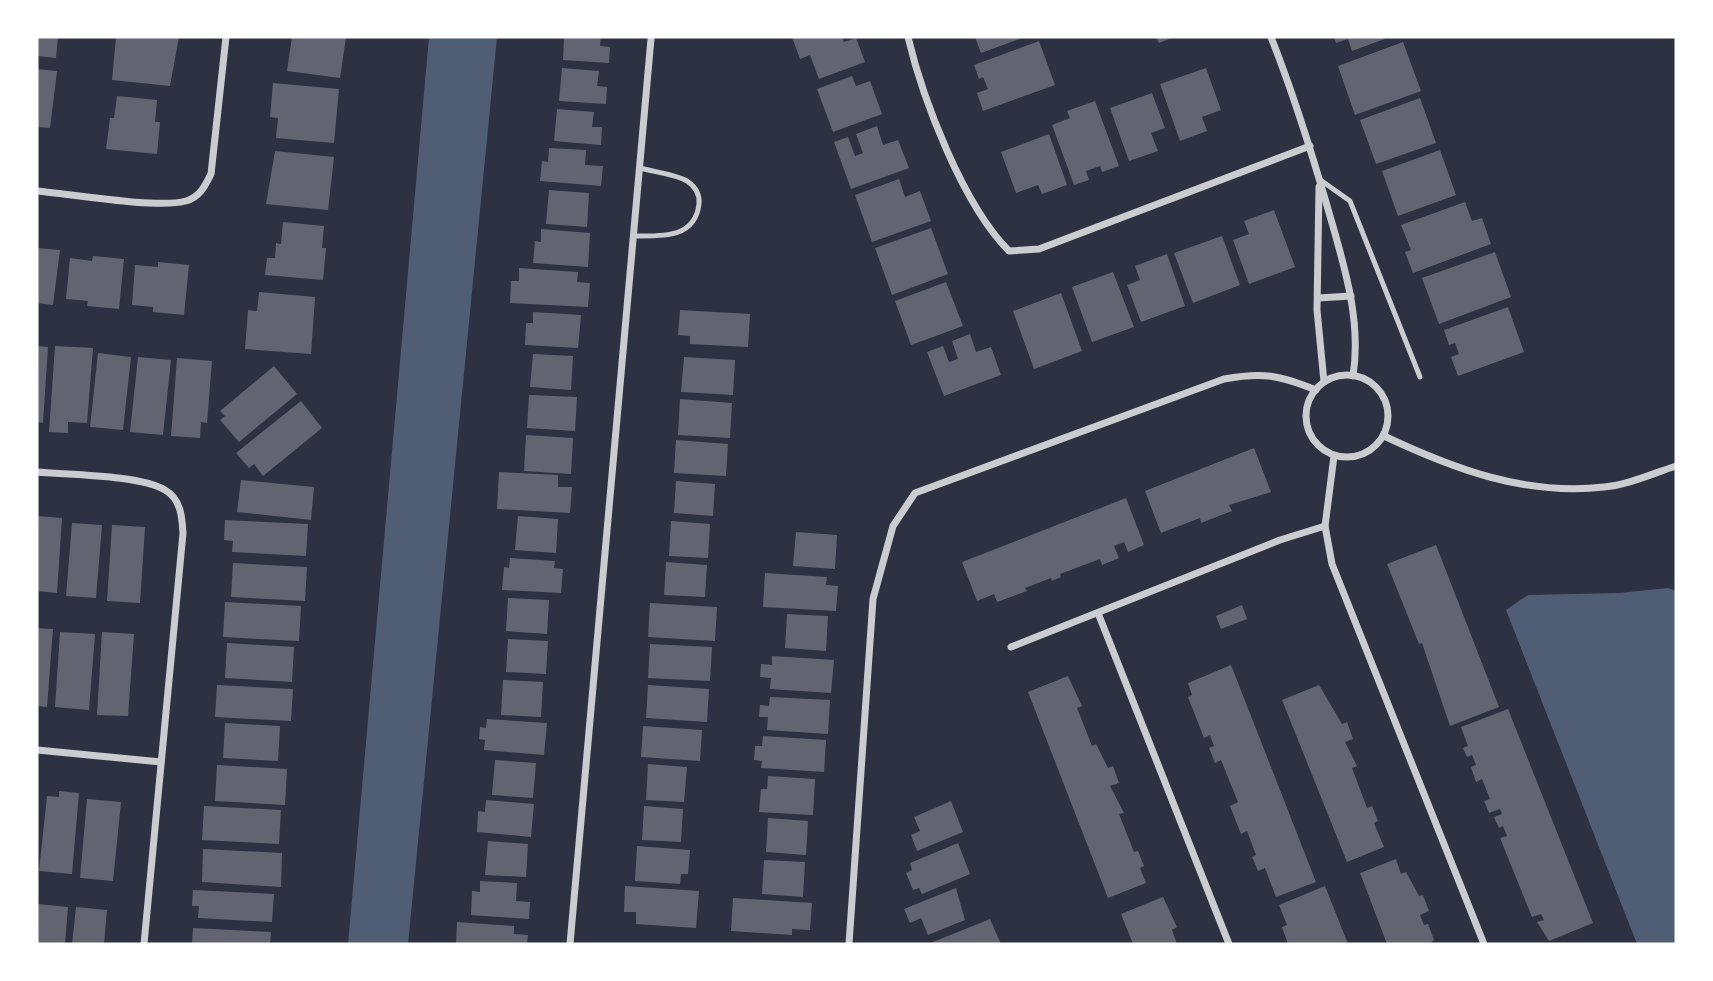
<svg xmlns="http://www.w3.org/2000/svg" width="1713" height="981" viewBox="0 0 1713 981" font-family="'IBM Plex Serif',serif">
<rect width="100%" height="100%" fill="#2d3142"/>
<g fill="#4f5d75">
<polygon points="429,37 497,37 408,944 348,944"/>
<polygon points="1668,588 1676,591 1676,944 1637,944 1506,610 1528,595 1619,593"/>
</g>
<g fill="#626471">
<polygon points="37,37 58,37 56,58 37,56"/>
<polygon points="116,37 179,37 170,86 112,80"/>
<polygon points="292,37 346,37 340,78 287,71"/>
<polygon points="564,37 601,37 600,46 610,47 609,63 563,60"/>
<polygon points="792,37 842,37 844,42 856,38 865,62 819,79 810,55 800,59"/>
<polygon points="975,37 1025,37 981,53"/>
<polygon points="1156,37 1174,37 1159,43"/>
<polygon points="1334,37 1390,37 1352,51 1348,39 1336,43"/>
<polygon points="1039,41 1055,85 983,111 977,93 988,89 983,77 979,79 974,65"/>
<polygon points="1403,42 1421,91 1355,115 1338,66"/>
<polygon points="562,68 599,71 597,86 607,87 606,104 559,101"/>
<polygon points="1206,68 1221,110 1202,117 1207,131 1180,141 1160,84"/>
<polygon points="37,69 57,71 50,128 37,127"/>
<polygon points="852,76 856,86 870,81 882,114 833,132 817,89"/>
<polygon points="273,83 339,89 334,143 276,138 278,118 270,117"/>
<polygon points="1152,93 1165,128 1151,133 1158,151 1129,161 1110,108"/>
<polygon points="117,96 157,100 155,122 160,122 157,154 106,149 110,118 114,118"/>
<polygon points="1420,98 1436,143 1376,164 1360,120"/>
<polygon points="1095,101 1119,166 1102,172 1100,166 1086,171 1089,180 1074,185 1052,125 1070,118 1067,111"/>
<polygon points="557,109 594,112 592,127 602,127 601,145 554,141"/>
<polygon points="877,126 883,145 898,140 909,168 851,189 834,142 848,137 855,156 863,153 856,134"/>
<polygon points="1049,134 1067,185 1042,194 1038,185 1016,193 1001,152"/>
<polygon points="549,148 586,150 585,165 603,166 601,186 540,181 542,161 548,162"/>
<polygon points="1440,150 1456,195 1398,216 1382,171"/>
<polygon points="275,151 334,157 328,210 266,204"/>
<polygon points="899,179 905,197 920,191 931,221 872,242 855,195"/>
<polygon points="549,190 589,193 587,227 546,224"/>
<polygon points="1465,202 1472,221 1482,218 1491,244 1413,273 1405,252 1411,250 1401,225"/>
<polygon points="1274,210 1295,267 1249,284 1233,240 1249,234 1244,221"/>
<polygon points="283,222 324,226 322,248 326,248 323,280 265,275 267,258 275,258 276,243 281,244"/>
<polygon points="931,228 948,274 892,295 875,248"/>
<polygon points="541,229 590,233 588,267 533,263 535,241 541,242"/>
<polygon points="1222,236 1240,285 1193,303 1174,253"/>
<polygon points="37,248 60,250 53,305 37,303"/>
<polygon points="1495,252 1511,297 1439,324 1422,278"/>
<polygon points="1167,254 1185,306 1141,322 1127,285 1140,280 1135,266"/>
<polygon points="93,256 124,259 119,309 87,306 88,301 66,299 70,258 92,261"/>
<polygon points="158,262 189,265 184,315 153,312 153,307 132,305 135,265 158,267"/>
<polygon points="519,268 578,272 577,282 590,283 588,307 510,303 511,281 519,281"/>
<polygon points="1113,272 1134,327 1092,342 1072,287"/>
<polygon points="946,282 963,326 911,345 895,301"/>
<polygon points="259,292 315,297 311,354 245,349 248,310 257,311"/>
<polygon points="1061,293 1082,351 1034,369 1013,311"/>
<polygon points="1508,307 1524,352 1458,376 1451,357 1459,354 1455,343 1449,345 1444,330"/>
<polygon points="680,310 750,314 748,347 690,344 690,336 678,335"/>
<polygon points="533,312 581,315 578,348 525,345 526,323 533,323"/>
<polygon points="970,334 976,352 991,347 1001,375 944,396 927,352 943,346 949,362 958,359 952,341"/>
<polygon points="37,346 48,347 43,423 37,422"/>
<polygon points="55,346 93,348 87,423 68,422 68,433 49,432"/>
<polygon points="98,353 131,357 123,430 90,427"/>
<polygon points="533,354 573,356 571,390 530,387"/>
<polygon points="138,357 171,360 163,435 130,432"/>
<polygon points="684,357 735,360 733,395 681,392"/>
<polygon points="177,358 212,361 207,423 201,422 200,438 171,436"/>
<polygon points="274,366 297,394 239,442 220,420 225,416 220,411"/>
<polygon points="529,395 577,397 575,431 527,428"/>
<polygon points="680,399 732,403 730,438 678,435"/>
<polygon points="301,401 322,428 263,476 254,464 249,468 236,453"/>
<polygon points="526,435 573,438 571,474 524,471"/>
<polygon points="676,440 728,444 726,476 674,473"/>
<polygon points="1254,448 1271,492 1229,505 1232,511 1201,523 1200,518 1161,533 1145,491"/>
<polygon points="499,472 558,475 558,487 572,487 570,513 497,509"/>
<polygon points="241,480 314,487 311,520 237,512"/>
<polygon points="676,481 715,484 713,516 674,513"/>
<polygon points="1126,498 1144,545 1128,552 1124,542 1114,546 1119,558 1102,565 1100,559 1060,574 1061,577 1052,581 1051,578 1025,588 1027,591 997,602 994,594 977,601 962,562"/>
<polygon points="37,516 62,518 57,593 37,591"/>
<polygon points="518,516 558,519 556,553 515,550"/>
<polygon points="225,520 308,524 306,556 232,552 233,541 224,540"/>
<polygon points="671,521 710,524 708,558 669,556"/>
<polygon points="72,523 102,525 96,598 66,596"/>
<polygon points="112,525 145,527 140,603 107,601"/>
<polygon points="796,532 837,535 835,569 793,566"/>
<polygon points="1436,545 1499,707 1450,726 1422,643 1419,644 1387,564"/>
<polygon points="510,558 555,561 554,568 563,569 561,593 502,590 504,567 509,568"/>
<polygon points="666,562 707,565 705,597 664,595"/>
<polygon points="233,563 307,567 305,601 231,597"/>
<polygon points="765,573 827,577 826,585 838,586 836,611 763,607"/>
<polygon points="508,598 549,600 547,634 506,631"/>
<polygon points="225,602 301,606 299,641 223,637"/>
<polygon points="650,603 717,607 715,641 648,637"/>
<polygon points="1242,605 1247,619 1221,629 1216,616"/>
<polygon points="787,614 828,616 826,651 785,648"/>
<polygon points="37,628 53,629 47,707 37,706"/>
<polygon points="60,632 95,634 89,710 55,707"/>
<polygon points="102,632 134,634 128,716 97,715"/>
<polygon points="508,639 548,641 546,674 506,672"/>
<polygon points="227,643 294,647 292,682 225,678"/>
<polygon points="650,644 712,647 710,681 648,678"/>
<polygon points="772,656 834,660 831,693 770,689 771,678 760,677 761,664 772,665"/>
<polygon points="1231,665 1316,882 1276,897 1265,868 1258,871 1252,857 1256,855 1247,831 1241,834 1230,806 1238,802 1221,760 1215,763 1209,748 1214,746 1210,735 1204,738 1188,697 1192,695 1188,683"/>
<polygon points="1068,676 1082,706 1077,708 1092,746 1096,744 1108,768 1113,766 1119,783 1110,786 1124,813 1119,814 1134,852 1138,851 1144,866 1140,868 1146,883 1108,898 1028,692"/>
<polygon points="503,680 543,682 541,717 501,715"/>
<polygon points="217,685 293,689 291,721 215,717"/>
<polygon points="648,685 709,689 707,722 646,718"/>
<polygon points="1319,685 1342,724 1347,722 1353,739 1345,742 1357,766 1352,768 1367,808 1372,806 1378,821 1374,823 1384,847 1347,862 1282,700"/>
<polygon points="770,697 830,700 828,734 767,730 768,717 759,717 760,705 769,706"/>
<polygon points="1508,709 1593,923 1549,941 1537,922 1544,920 1541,914 1532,917 1500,838 1507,836 1503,826 1499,828 1494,817 1502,814 1500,809 1489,813 1484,801 1490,799 1482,779 1476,782 1471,767 1476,765 1472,755 1467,757 1463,748 1468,746 1461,727"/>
<polygon points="487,719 547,723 544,755 484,750 485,740 479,739 480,727 486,728"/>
<polygon points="225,723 280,726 278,761 223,758"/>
<polygon points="643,726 702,730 700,761 641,757"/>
<polygon points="763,736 826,740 824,772 761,768 762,761 754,760 755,746 762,746"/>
<polygon points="495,760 536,763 533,798 492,795"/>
<polygon points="648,764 687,767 684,802 646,800"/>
<polygon points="217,765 287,769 285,805 215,801"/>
<polygon points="768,776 815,779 813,815 759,812 761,789 767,789"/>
<polygon points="59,791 79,793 72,874 39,871 47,796 59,797"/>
<polygon points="87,799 121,802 113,881 80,878"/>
<polygon points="486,800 534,804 531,837 477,832 478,811 485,812"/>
<polygon points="951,801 963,832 917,851 911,835 920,831 914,817"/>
<polygon points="204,806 281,810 279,844 202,840"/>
<polygon points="644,806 683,809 681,842 642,840"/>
<polygon points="768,818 808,821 806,855 766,852"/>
<polygon points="488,841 528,844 526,877 485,875"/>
<polygon points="958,843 970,874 922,894 919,888 913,890 906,873 912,870 910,863"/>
<polygon points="637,846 690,850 688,874 681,874 680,884 635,881"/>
<polygon points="203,849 282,853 281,887 202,882"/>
<polygon points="1396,859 1401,874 1406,872 1419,896 1423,895 1429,911 1420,915 1424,925 1428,924 1434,940 1430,944 1387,944 1360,873"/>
<polygon points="764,860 805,862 803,897 762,894"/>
<polygon points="480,881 517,883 516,901 530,902 529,919 471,915 472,891 480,892"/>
<polygon points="625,886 699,891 696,928 636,924 636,912 624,912"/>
<polygon points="1325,886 1348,944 1288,944 1282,927 1287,925 1279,905"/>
<polygon points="956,888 965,920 928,935 921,918 910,923 904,909"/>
<polygon points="193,890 274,894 272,922 198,918 199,906 192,906"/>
<polygon points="1163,897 1177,927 1172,930 1177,944 1133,944 1121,914"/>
<polygon points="733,898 812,903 810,930 792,929 792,935 731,931"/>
<polygon points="37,904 68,907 65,944 37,944"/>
<polygon points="76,907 107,910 104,944 72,944"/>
<polygon points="990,919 1001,944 928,944"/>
<polygon points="457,922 514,926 514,934 528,935 527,944 456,944"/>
<polygon points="193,928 271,932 270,944 192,944"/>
</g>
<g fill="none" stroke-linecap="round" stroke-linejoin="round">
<g stroke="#caccd0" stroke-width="5">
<polyline points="1319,179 1350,201 1420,377"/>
<path d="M634 236C661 236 695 239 699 204 700 194 696 187 687 181 675 174 654 172 640 168"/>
</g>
<g stroke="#caccd0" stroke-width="7">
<path d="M908 37C923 100 963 205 1009 251L1039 249 1310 146"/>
<path d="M1271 37C1293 93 1311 150 1328 209 1343 262 1362 319 1353 376"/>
<polyline points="1319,187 1317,310 1324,382"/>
<path d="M37 191C71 194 157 209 186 201 200 197 205 186 211 174L226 37"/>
<polyline points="1318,298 1351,296"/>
<circle cx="1347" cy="416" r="41"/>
<path d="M1384 436C1454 469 1525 496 1604 487 1628 485 1654 473 1676 466"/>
<polyline points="1334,456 1325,526 1332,564 1484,944"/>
<path d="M37 472C68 475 140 475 165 490 181 499 182 517 183 533L144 944"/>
<polyline points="1098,613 1229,944"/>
<polyline points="1011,647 1280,540 1325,526"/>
<polyline points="37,750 161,762"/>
<polyline points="570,944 651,39"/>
<path d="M849 944 873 599 893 526 915 493 1224 379C1263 372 1279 375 1316 390"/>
</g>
</g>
<rect width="1713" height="981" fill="none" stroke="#ffffff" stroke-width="77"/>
</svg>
